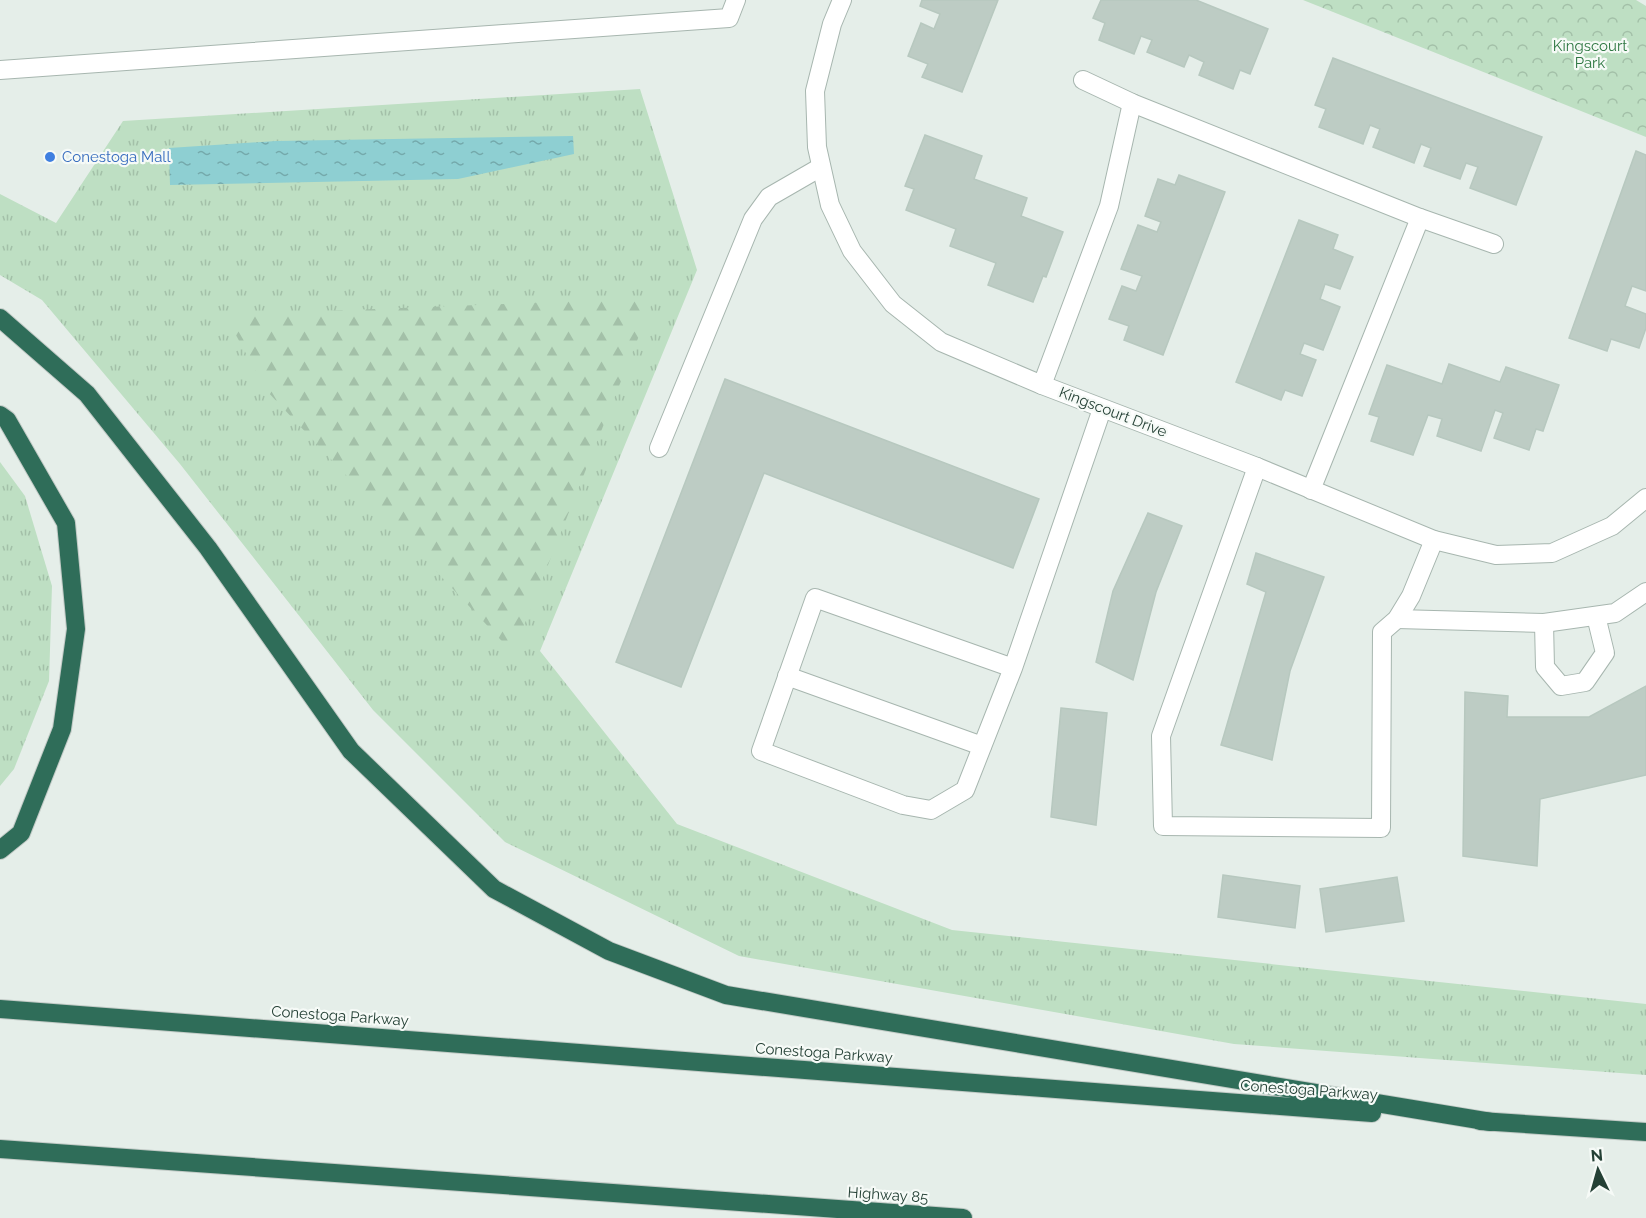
<svg xmlns="http://www.w3.org/2000/svg" width="1646" height="1218" viewBox="0 0 1646 1218" font-family="Raleway,sans-serif">
<defs>
<pattern id="grass-tufts" width="24" height="20" patternUnits="userSpaceOnUse" patternTransform="scale(1.5)"><rect width="24" height="20" fill="#bedfc3"/><path d="M3 7l-1-3M5 7V3M7 7l1-3M15 17l-1-3M17 17v-4M19 17l1-3" fill="none" stroke="#a3c0a8"/></pattern>
<pattern id="forest-firs" width="22" height="20" patternUnits="userSpaceOnUse" patternTransform="scale(1.5)"><rect width="22" height="20" fill="#bedfc3"/><path d="M5 1l3.5 6h-7zM16 11l3.5 6h-7z" fill="#a3c0a8"/></pattern>
<pattern id="park-crowns" width="20" height="18" patternUnits="userSpaceOnUse" patternTransform="scale(1.5)"><rect width="20" height="18" fill="#bedfc3"/><path d="M2 6a3 3 0 1 1 6 0M12 15a3 3 0 1 1 6 0" fill="none" stroke="#a3c0a8"/></pattern>
<pattern id="water-ripples" width="26" height="14" patternUnits="userSpaceOnUse" patternTransform="scale(1.5)"><rect width="26" height="14" fill="#8ecfd2"/><path d="M2 4q2-2 4 0t4 0M15 11q2-2 4 0t4 0" fill="none" stroke="#74a9ab"/></pattern>
</defs>
<rect width="100%" height="100%" fill="#e5eee9"/>
<g fill="url(#grass-tufts)">
<polygon points="640,89 697,270 540,651 677,824 952,930 1646,1004 1646,1075 1234,1044 739,956 505,842 373,710 180,464 42,300 0,275 0,194 56,223 123,121"/>
<polygon points="0,462 25,496 52,586 49,681 14,769 0,786"/>
</g>
<polygon fill="url(#forest-firs)" points="654,298 513,653 266,390 225,315"/>
<polygon fill="url(#park-crowns)" points="1303,0 1636,0 1646,6 1646,137"/>
<polygon fill="url(#water-ripples)" points="573,136 574,154 458,179 170,185 169,148 276,141"/>
<g fill="#bdccc4" stroke="#b7c8bf" stroke-width="1.5">
<polygon points="922,0 998,0 962,92 922,77 928,64 908,56 921,23 934,29 940,14 920,6"/>
<polygon points="1101,0 1196,0 1268,29 1250,74 1240,70 1233,89 1199,75 1204,62 1189,55 1184,67 1147,52 1152,40 1141,36 1134,54 1099,40 1105,23 1093,18"/>
<polygon points="1333,58 1542,137 1516,205 1470,188 1478,167 1466,163 1460,179 1424,166 1431,148 1421,144 1414,163 1373,147 1380,129 1370,125 1363,144 1319,127 1326,109 1315,105"/>
<polygon points="925,135 982,156 974,179 1027,198 1021,216 1063,232 1046,277 1043,276 1033,302 988,285 996,263 950,246 956,229 906,210 914,189 905,186"/>
<polygon points="1636,151 1646,155 1646,291 1632,286 1625,306 1646,314 1646,328 1639,348 1611,339 1607,351 1569,338"/>
<polygon points="1179,175 1225,192 1163,355 1124,340 1129,326 1109,319 1122,286 1136,291 1142,276 1121,269 1138,225 1157,232 1161,222 1145,216 1158,179 1175,185"/>
<polygon points="1299,220 1338,235 1333,249 1353,257 1340,289 1325,284 1320,299 1340,307 1323,350 1304,343 1300,354 1316,360 1302,396 1285,390 1281,400 1236,382"/>
<polygon points="1449,364 1500,382 1506,367 1559,385 1543,431 1536,429 1529,450 1494,438 1503,413 1495,410 1481,451 1437,436 1442,419 1428,415 1413,455 1371,441 1379,417 1369,414 1387,365 1442,384"/>
<polygon points="725,379 1039,499 1013,568 764,473 681,687 616,662"/>
<polygon points="1148,513 1182,526 1156,592 1133,680 1096,662 1113,591"/>
<polygon points="1256,553 1324,577 1290,671 1272,760 1221,745 1266,592 1247,584"/>
<polygon points="1646,686 1646,775 1540,799 1537,866 1463,856 1465,692 1508,696 1507,717 1589,717"/>
<polygon points="1061,708 1107,713 1096,825 1051,817"/>
<polygon points="1223,875 1300,886 1295,928 1218,917"/>
<polygon points="1397,877 1404,921 1326,932 1320,889"/>
</g>
<g fill="none" stroke-linecap="round" stroke-linejoin="round">
<defs>
<g id="lane">
<polyline points="0,70 729,18 736,0"/>
<polyline points="1083,80 1132,103 1420,218 1494,244"/>
<polyline points="1042,385 1109,206 1132,103"/>
<polyline points="659,448 753,219 769,197 821,167"/>
<polyline points="1257,467 1161,736 1163,826 1381,828 1382,632 1397,619 1411,596 1434,540"/>
<polyline points="1311,490 1420,218"/>
<polyline points="1397,619 1544,623 1615,613 1646,592"/>
<polyline points="1544,623 1545,667 1561,686 1585,682 1605,653 1596,616"/>
<polyline points="1013,668 815,598 761,751 903,805 931,810 965,790 1013,668 1102,409"/>
<polyline points="787,676 982,746"/>
</g>
<polyline id="street" points="842,0 832,24 815,91 817,147 830,205 852,251 893,304 941,342 1042,385 1257,467 1434,540 1496,555 1552,553 1612,526 1646,498"/>
<g id="highway">
<polyline points="0,318 87,394 208,548 351,751 494,889 609,951 726,995 1491,1122"/>
<polyline points="0,415 7,420 66,523 76,629 62,729 21,833 0,850"/>
<polyline points="0,1009 1372,1113"/>
<polyline points="1480,1121 1646,1132"/>
<polyline points="0,1149 963,1218"/>
</g>
</defs>
<use href="#lane" stroke="#a7b6af" stroke-width="20"/>
<use href="#street" stroke="#a7b6af" stroke-width="20"/>
<use href="#highway" stroke="#c2cac6" stroke-width="20"/>
<use href="#lane" stroke="#fff" stroke-width="18"/>
<use href="#street" stroke="#fff" stroke-width="18"/>
<use href="#highway" stroke="#2f6d59" stroke-width="18"/>
</g>
<circle fill="#3f7fe0" stroke="#f6faf7" stroke-width="2" cx="50" cy="157" r="6"/>
<g text-anchor="middle" stroke-width="4.5" stroke-linejoin="round" paint-order="stroke">
<g font-size="15" fill="#2e7742" stroke="#f6faf7">
<text x="1590" y="51">Kingscourt<tspan x="1590" dy="17">Park</tspan></text>
</g>
<g font-size="15" fill="#366cbe" stroke="#f6faf7" text-anchor="start">
<text x="62" y="162">Conestoga Mall</text>
</g>
<g font-size="15" fill="#244035" stroke="#f6faf7">
<text transform="translate(1113 412) rotate(21)" y="5">Kingscourt Drive</text>
<text transform="translate(340 1016) rotate(4)" y="5">Conestoga Parkway</text>
<text transform="translate(824 1053) rotate(4)" y="5">Conestoga Parkway</text>
<text transform="translate(1309 1090) rotate(4)" y="5">Conestoga Parkway</text>
<text transform="translate(888 1195) rotate(4)" y="5">Highway 85</text>
</g>
</g>
<g transform="translate(1598 1170) rotate(355)" stroke="#f6faf7" stroke-width="4.5" paint-order="stroke">
<path d="M0-4.5L10 22L0 15L-10 22Z" fill="#244035"/>
<text y="-9" font-size="16" font-weight="bold" text-anchor="middle" fill="#244035">N</text>
</g>
</svg>
